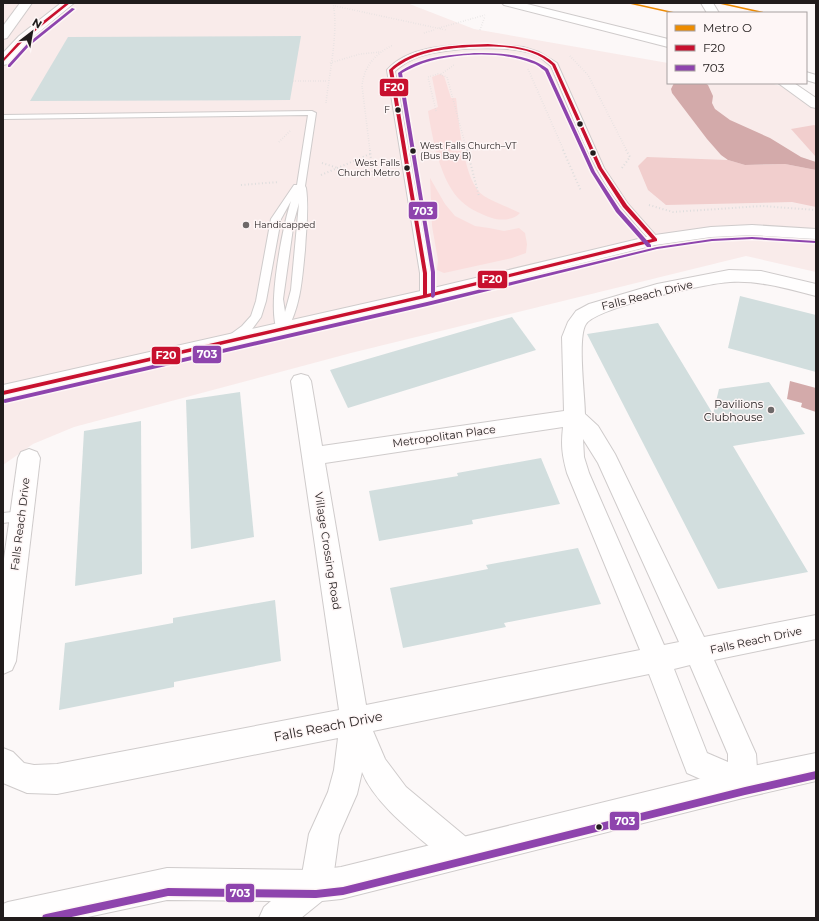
<svg xmlns="http://www.w3.org/2000/svg" width="819" height="921" viewBox="0 0 819 921" font-family="Montserrat,sans-serif">
<rect width="100%" height="100%" fill="#fcf8f8"/>
<polygon fill="#f9ebea" points="3,3 407,3 474,29 668,63 668,83 770,83 816,96 816,272 746,256 351,353 74,427 33,444 3,465"/>
<g fill="#fadedd">
<path d="M440 74 444 76 451 98H456C459 121 463 183 484 196 495 203 509 207 520 213 514 220 501 221 492 218 480 214 467 208 458 198 440 178 432 137 428 111L438 107 432 77Z"/>
<polygon points="430,178 445,204 455,216 475,226 489,228 504,231 519,228 525,233 527,244 526,253 512,258 444,273 437,270 438,260 432,226"/>
</g>
<g fill="#f1cecd">
<polygon points="814,125 816,126 816,157 791,129"/>
<polygon points="647,157 728,160 745,165 754,165 785,164 816,170 816,207 792,202 666,205 648,190 638,166"/>
</g>
<g fill="#d3aaaa">
<polygon points="674,83 705,83 708,85 713,96 712,103 715,109 730,120 770,138 801,157 816,162 816,170 785,164 745,165 728,160 721,155 707,139 672,93 671,89"/>
<polygon points="790,381 816,388 816,412 801,407 802,403 787,399"/>
</g>
<g fill="#d2dede">
<polygon points="301,36 290,100 30,101 68,37"/>
<polygon points="740,296 816,315 816,372 728,348"/>
<polygon points="512,317 536,350 348,408 330,370"/>
<polygon points="658,323 713,414 719,389 769,382 805,434 733,446 808,572 718,589 587,334"/>
<polygon points="240,392 254,537 191,549 186,400"/>
<polygon points="141,421 142,574 75,586 84,431"/>
<polygon points="541,458 560,504 472,520 473,524 379,541 369,491 458,476 457,473"/>
<polygon points="578,548 601,604 504,623 506,627 403,648 390,588 488,569 486,565"/>
<polygon points="275,600 281,661 174,682 174,687 59,710 65,643 173,623 173,618"/>
</g>
<g fill="none" stroke-linecap="round" stroke-linejoin="round">
<defs>
<g id="lane">
<path d="M483 44 523 47 539 52 557 63 604 168 628 204 658 238 660 240 658 242H652C631 220 611 196 597 169 579 136 566 100 551 66 546 62 542 58 536 55 509 44 449 48 421 56 411 59 403 64 395 71L430 273V296L425 299 421 298 420 296V273L387 70C409 45 452 45 483 44Z"/>
<path d="M312 111 316 113 305 186 306 188C309 209 306 229 305 250 302 279 301 306 286 332H278C266 310 283 225 291 201L281 219 266 301 261 317 250 332 231 344 227 343 226 340 227 337 242 326 251 316 256 301 271 219 294 185H297L308 115 3 119V115ZM299 203 291 290 285 312 283 299 294 221Z"/>
<polygon points="21,511 25,512 27,516 25,520 3,523 3,513"/>
</g>
<g id="street">
<polygon points="61,3 74,3 27,42 8,64 3,65 3,53 19,36"/>
<polygon points="752,225 816,229 816,239 752,235 711,237 655,245 425,302 3,401 3,385 425,290 655,235 711,227"/>
<path d="M729 270 761 271 816 284V296C788 289 759 280 730 282 707 283 596 308 586 324 577 337 585 397 585 414L598 426 615 454 704 637 816 615V639L714 660 756 754 758 783 753 793 743 798 687 773 649 674 373 731 385 759 406 787 472 842 476 853 472 864 461 868 450 864C422 839 376 807 362 772L357 794 339 835 332 886 327 897 316 902 305 897 300 886 309 834 328 792 334 770 338 738 57 794 27 793 3 783V748L13 752 24 763 34 765 57 764 339 710 291 381 294 376 301 374 308 376 311 381 322 446 564 411 562 337 568 322 576 311 589 304 657 284ZM563 427C561 445 562 455 567 473L640 650 366 705 325 463ZM583 439 598 463 679 642 664 645 589 473 584 457ZM690 665 728 754V762L707 753 674 669Z"/>
<polygon points="29,449 37,452 40,458 16,661 12,670 3,674 3,566 18,458 21,452"/>
</g>
<polygon id="secondary" points="816,753 816,781 743,798 341,899 322,901 301,918 259,918 264,907 271,901 167,900 83,918 3,918 3,904 8,902 167,868 316,870 341,867 743,768"/>
<g id="highway">
<polygon points="20,3 32,3 7,38 3,39 3,26"/>
<polygon points="502,3 523,3 668,39 668,47 504,5"/>
<polygon points="701,3 713,3 719,13 707,13"/>
<polygon points="806,72 816,75 816,83 806,80"/>
<polygon points="778,83 794,83 816,98 816,108 811,107"/>
</g>
</defs>
<use href="#lane" stroke="#cfcbcb" stroke-width="2"/>
<use href="#street" stroke="#cfcbcb" stroke-width="2"/>
<use href="#secondary" stroke="#cfcbcb" stroke-width="2"/>
<use href="#highway" stroke="#cfcbcb" stroke-width="2"/>
<g stroke="#dedddd" stroke-width="1.5" stroke-dasharray="0.5 2" stroke-linecap="butt">
<polyline points="335,6 446,30"/>
<polyline points="439,28 485,15"/>
<polyline points="480,30 485,16"/>
<polyline points="424,33 434,30"/>
<polyline points="570,56 588,75 627,151"/>
<polyline points="330,63 360,54 380,52"/>
<polyline points="528,69 564,151"/>
<polyline points="441,74 454,65"/>
<polyline points="293,81 328,81"/>
<path d="M326 103C329 74 339 31 333 3"/>
<polyline points="436,111 428,77 438,74 447,77 467,151"/>
<polyline points="279,142 290,131"/>
<path d="M370 151 362 86C364 66 375 54 393 45"/>
</g>
<g stroke="#dedddd" stroke-width="2" stroke-dasharray="1 2.5" stroke-linecap="butt">
<polyline points="370,150 373,178"/>
<polyline points="467,150 479,196"/>
<polyline points="563,150 581,191"/>
<polyline points="322,163 338,168"/>
<polyline points="622,168 630,157 626,150"/>
<polyline points="321,175 370,154"/>
<polyline points="241,185 279,182"/>
<polyline points="649,205 673,212 762,206 816,210"/>
</g>
<use href="#lane" fill="#fffefe" fill-rule="evenodd"/>
<use href="#street" fill="#fffefe" fill-rule="evenodd"/>
<use href="#secondary" fill="#fffefe" fill-rule="evenodd"/>
<use href="#highway" fill="#fffefe" fill-rule="evenodd"/>
<defs>
<g id="bus-1">
<polygon points="66,3 70,3 24,40 3,62 3,59 22,38"/>
<path d="M488 44C511 46 537 47 555 64L602 168 627 205 657 239V241L425 298 3 395V391L423 295V273L389 70C414 46 455 45 488 44ZM469 47C497 46 531 45 552 65L598 168 623 207 652 239 427 294V273L393 70C415 52 442 49 469 47Z"/>
</g>
<g id="bus-2">
<polygon points="72,8 75,9 29,46 10,67 8,67 8,65 27,44"/>
<path d="M474 53C494 53 515 53 534 61 539 63 544 66 548 69L595 172 620 210 651 245V247H647L616 212 591 172 545 71C541 68 537 64 532 63 501 50 447 53 416 66 411 68 406 71 402 73L435 272V296L433 298 431 297V272L398 73C419 57 448 55 474 53Z"/>
<polygon points="752,237 816,241 816,243 752,239 712,241 657,249 427,306 5,403 3,402 3,400 5,399 427,302 657,247 712,239"/>
<polygon points="816,771 816,779 745,795 343,895 316,898 168,896 67,918 42,918 43,915 46,914 168,888 316,890 343,887 745,787"/>
</g>
</defs>
<use href="#bus-1" stroke="#fef6f6" stroke-width="3"/>
<use href="#bus-2" stroke="#fef6f6" stroke-width="3"/>
<use href="#bus-1" fill="#c8102e" fill-rule="evenodd"/>
<use href="#bus-2" fill="#8e44ad" fill-rule="evenodd"/>
<defs>
<g id="metro-1">
<polygon points="626,3 633,3 678,13 671,13"/>
<polygon points="716,3 723,3 768,13 761,13"/>
</g>
</defs>
<use href="#metro-1" stroke="#fef6f6" stroke-width="3"/>
<use href="#metro-1" fill="#ed8b00" fill-rule="evenodd"/>
</g>
<g fill="#211c1c" stroke="#fef6f6" stroke-width="1.5">
<circle cx="398" cy="110" r="3.5"/>
<circle cx="580" cy="124" r="3.5"/>
<circle cx="413" cy="151" r="3.5"/>
<circle cx="593" cy="153" r="3.5"/>
<circle cx="407" cy="168" r="3.5"/>
<circle cx="599" cy="827" r="3.5"/>
</g>
<g fill="#6e6969" stroke="#fef6f6" stroke-width="1.5">
<circle cx="246" cy="225" r="4"/>
<circle cx="771" cy="410" r="4"/>
</g>
<g text-anchor="middle" stroke-width="3" stroke-linejoin="round" paint-order="stroke">
<g font-size="9" fill="#211c1c" stroke="#fef6f6" text-anchor="end">
<text x="390" y="113">F</text>
<text x="420" y="149" text-anchor="start">West Falls Church–VT<tspan x="420" dy="10">(Bus Bay B)</tspan></text>
<text x="400" y="166">West Falls<tspan x="400" dy="10">Church Metro</tspan></text>
</g>
<g font-size="9" fill="#211c1c" stroke="#fef6f6" text-anchor="start">
<text x="254" y="228">Handicapped</text>
</g>
<g font-size="11" fill="#211c1c" stroke="#fef6f6">
<text transform="translate(647 295) rotate(-14)" y="4">Falls Reach Drive</text>
<text transform="translate(444 436) rotate(-8)" y="4">Metropolitan Place</text>
<text transform="translate(20 524) rotate(-83)" y="4">Falls Reach Drive</text>
<text transform="translate(328 551) rotate(81)" y="4">Village Crossing Road</text>
<text transform="translate(756 640) rotate(-12)" y="4">Falls Reach Drive</text>
</g>
<g font-size="11" fill="#211c1c" stroke="#fef6f6" text-anchor="end">
<text x="763" y="408">Pavilions<tspan x="763" dy="13">Clubhouse</tspan></text>
</g>
<g font-size="13" fill="#211c1c" stroke="#fef6f6">
<text transform="translate(328 726) rotate(-11)" y="5">Falls Reach Drive</text>
</g>
</g>
<g stroke="#fef6f6" stroke-width="1.5">
<rect x="379" y="78" width="30" height="19" rx="4" fill="#c8102e"/>
<rect x="408" y="201" width="30" height="19" rx="4" fill="#8e44ad"/>
<rect x="477" y="270" width="31" height="19" rx="4" fill="#c8102e"/>
<rect x="192" y="345" width="30" height="19" rx="4" fill="#8e44ad"/>
<rect x="151" y="346" width="30" height="19" rx="4" fill="#c8102e"/>
<rect x="609" y="811" width="31" height="20" rx="4" fill="#8e44ad"/>
<rect x="225" y="883" width="30" height="20" rx="4" fill="#8e44ad"/>
</g>
<g font-size="11" text-anchor="middle" font-weight="bold" fill="#fff">
<text x="394" y="91">F20</text>
<text x="423" y="215">703</text>
<text x="492" y="283">F20</text>
<text x="207" y="358">703</text>
<text x="166" y="359">F20</text>
<text x="625" y="825">703</text>
<text x="240" y="897">703</text>
</g>
<rect width="819" height="921" fill="none" stroke="#211c1c" stroke-width="8"/>
<rect x="667" y="12" width="140" height="72" fill="#fef6f6" stroke="#a69f9f"/>
<rect x="675" y="25" width="20" height="6" fill="#ed8b00" stroke="#a69f9f"/>
<text x="703" y="32" font-size="12" fill="#211c1c">Metro O</text>
<rect x="675" y="45" width="20" height="6" fill="#c8102e" stroke="#a69f9f"/>
<text x="703" y="52" font-size="12" fill="#211c1c">F20</text>
<rect x="675" y="65" width="20" height="6" fill="#8e44ad" stroke="#a69f9f"/>
<text x="703" y="72" font-size="12" fill="#211c1c">703</text>
<g transform="translate(32 32) rotate(31)" stroke="#fef6f6" stroke-width="3" paint-order="stroke">
<path d="M0-3L7 15L0 10L-7 15Z" fill="#211c1c"/>
<text y="-6" font-size="11" font-weight="bold" text-anchor="middle" fill="#211c1c">N</text>
</g>
</svg>
